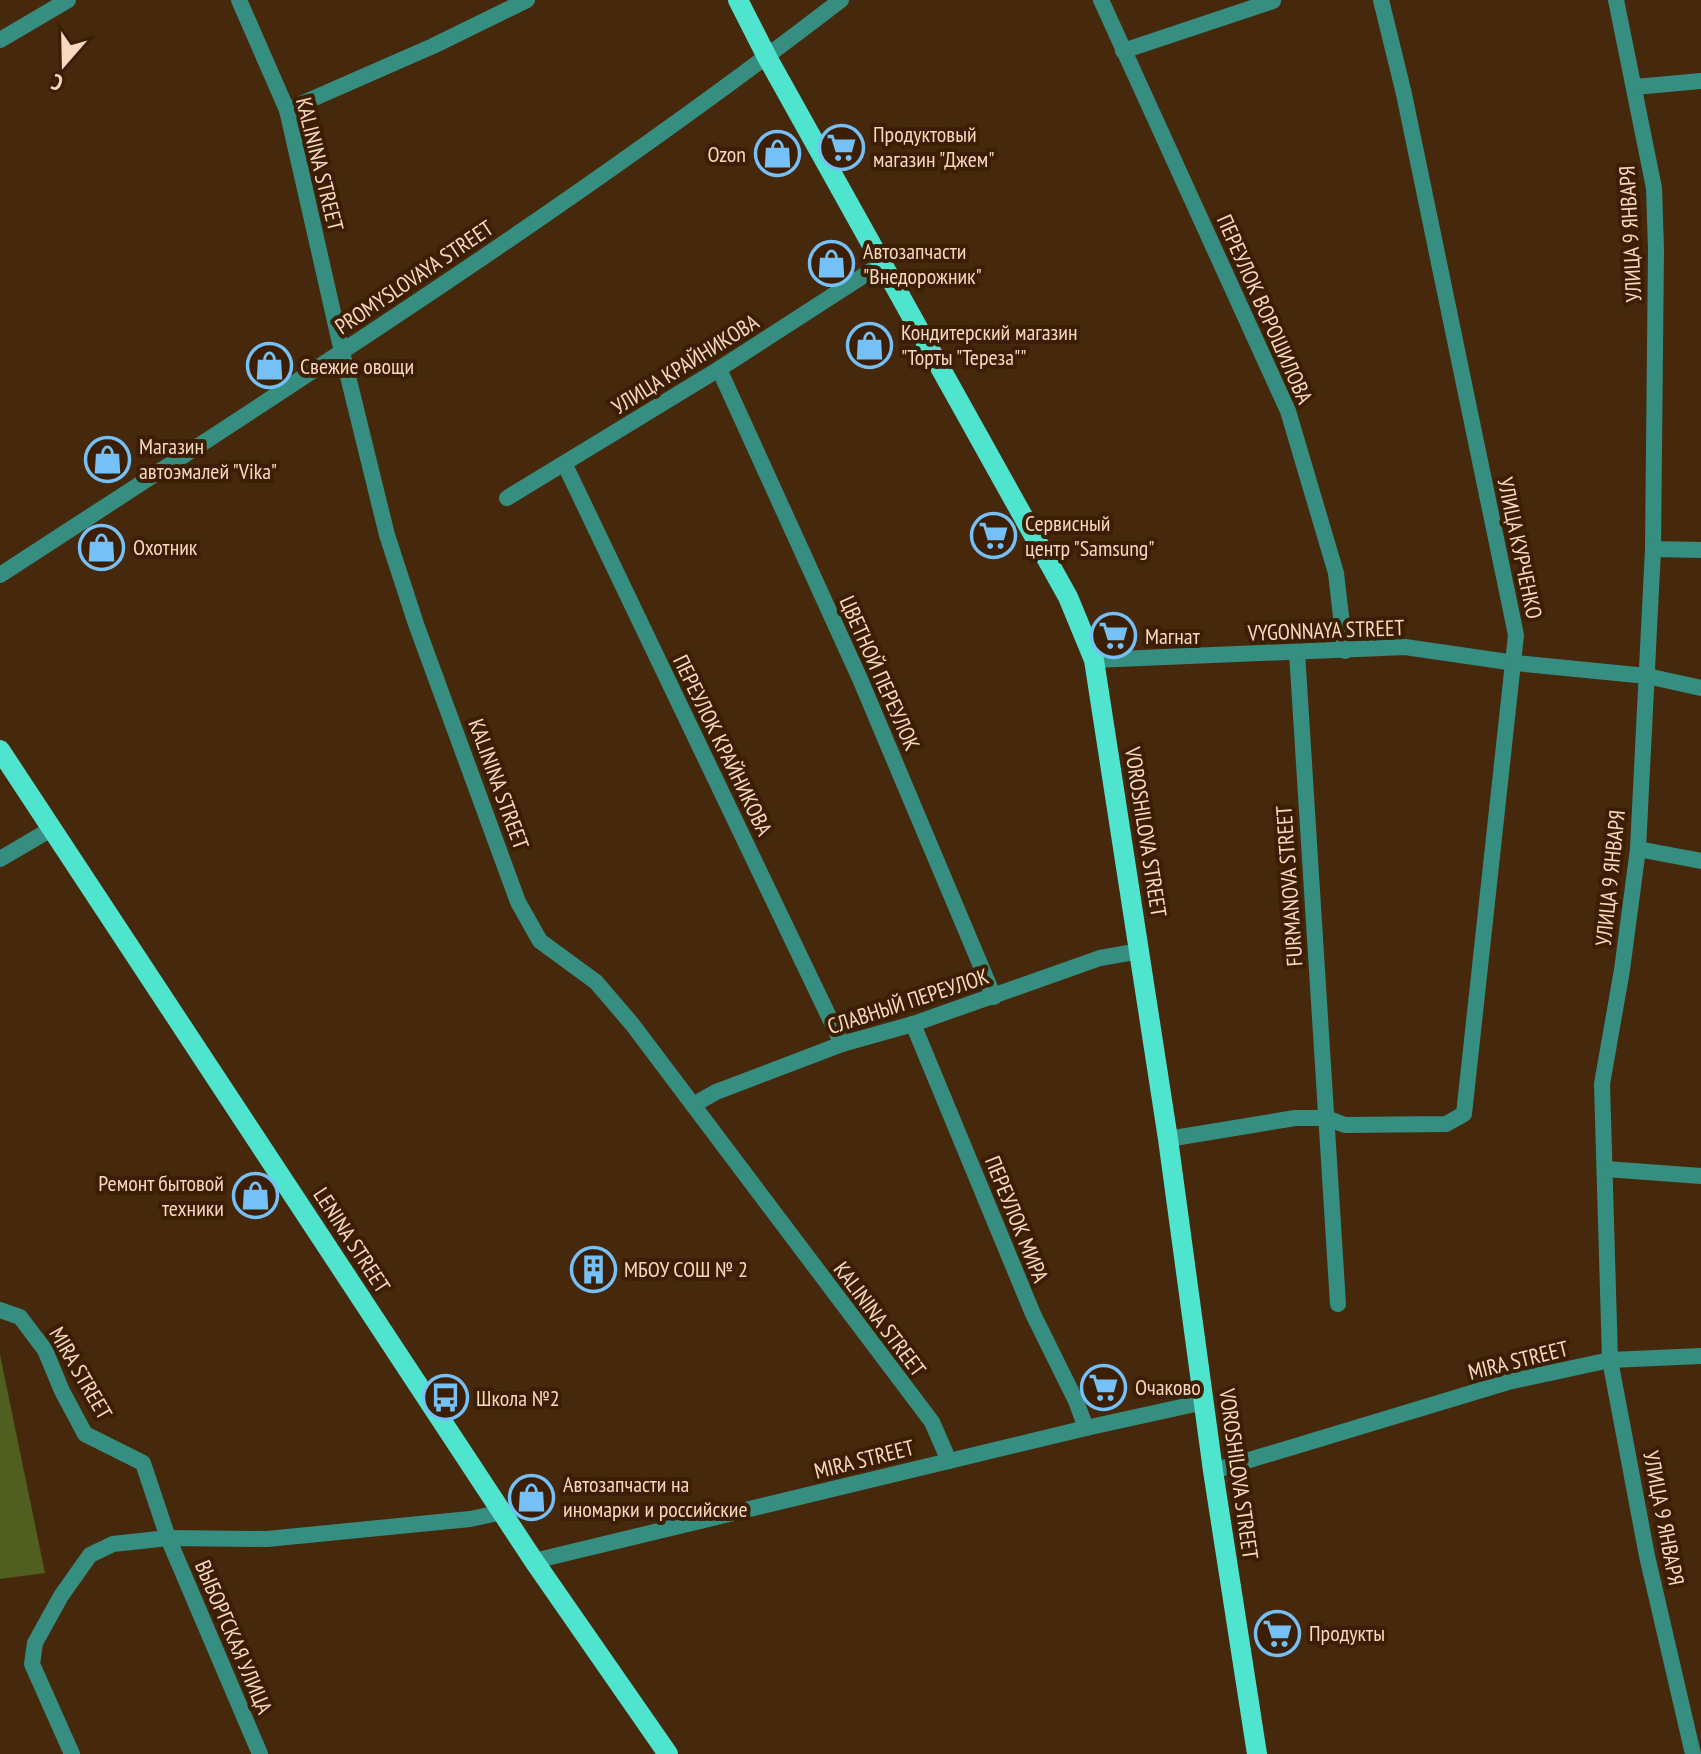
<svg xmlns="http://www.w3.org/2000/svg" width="1701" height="1754" viewBox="0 0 1701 1754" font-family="'PT Sans Narrow',sans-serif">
<rect width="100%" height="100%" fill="#46290d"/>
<polygon fill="#505f1f" points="0,1355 45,1573 0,1579"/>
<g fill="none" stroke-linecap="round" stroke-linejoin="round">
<g stroke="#368e80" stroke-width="16">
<polyline points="239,0 287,110 342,352 387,535 416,624 518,902 540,941 596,982 632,1024 932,1422 949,1461"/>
<polyline points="1101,0 1288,411 1336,573 1345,651"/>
<polyline points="1616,0 1654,188 1656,249 1653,549 1638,849 1622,970 1602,1084 1610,1360 1647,1556 1693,1754"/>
<polyline points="0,40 68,0"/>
<polyline points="1123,51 1273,1"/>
<polyline points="1635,87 1701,81"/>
<polyline points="287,110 433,46 527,0"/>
<polyline points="719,369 860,679 994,997"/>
<polyline points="565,465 842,1044"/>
<polyline points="507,498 719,369 883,263"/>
<polyline points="1653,549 1701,550"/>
<path d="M0 575C284 390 572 207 841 0"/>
<polyline points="1297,652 1338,1304"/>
<polyline points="1094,660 1405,647 1515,663 1647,676 1701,688"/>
<polyline points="1638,849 1701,861"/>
<polyline points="0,859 53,828"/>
<polyline points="913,1024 1033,1314 1076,1401 1086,1428"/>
<polyline points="693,1105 716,1092 842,1044 913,1024 1100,958 1140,951"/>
<polyline points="1168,1139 1295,1118 1326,1118 1345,1125 1446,1124 1464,1114 1516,635 1404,94 1381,0"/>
<polyline points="1606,1169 1701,1176"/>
<polyline points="0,1310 20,1317 45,1350 62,1391 85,1434 143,1463 168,1538 260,1754"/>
<polyline points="1213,1471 1508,1382 1610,1360 1701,1356"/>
<polyline points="534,1561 1086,1428 1204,1402"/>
<polyline points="72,1754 32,1664 35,1643 61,1596 90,1555 113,1544 168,1538 267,1539 470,1519 503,1512"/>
</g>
<g stroke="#4ee4ce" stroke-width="20">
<polyline points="738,0 767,57 1068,597 1094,660 1168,1139 1213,1471 1257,1754"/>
<polyline points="0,750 534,1561 668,1754"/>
</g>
</g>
<defs>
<symbol id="supermarket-ring" viewBox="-11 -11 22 22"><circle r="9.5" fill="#3c1f02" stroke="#75c0f6" stroke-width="1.5"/><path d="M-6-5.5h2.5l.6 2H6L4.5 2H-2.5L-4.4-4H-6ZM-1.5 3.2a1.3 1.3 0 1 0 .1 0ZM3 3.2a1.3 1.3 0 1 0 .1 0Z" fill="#75c0f6"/></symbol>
<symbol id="shop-ring" viewBox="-11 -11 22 22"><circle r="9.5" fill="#3c1f02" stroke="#75c0f6" stroke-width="1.5"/><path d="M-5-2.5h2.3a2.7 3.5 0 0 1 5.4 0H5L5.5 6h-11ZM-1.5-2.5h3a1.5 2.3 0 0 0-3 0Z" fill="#75c0f6"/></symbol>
<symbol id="building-ring" viewBox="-11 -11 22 22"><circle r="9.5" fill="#3c1f02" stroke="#75c0f6" stroke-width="1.5"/><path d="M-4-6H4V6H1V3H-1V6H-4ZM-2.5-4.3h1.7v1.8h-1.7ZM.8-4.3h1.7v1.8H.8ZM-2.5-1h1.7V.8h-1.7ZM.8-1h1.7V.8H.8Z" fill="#75c0f6"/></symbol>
<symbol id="bus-ring" viewBox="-11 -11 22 22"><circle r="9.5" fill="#3c1f02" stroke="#75c0f6" stroke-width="1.5"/><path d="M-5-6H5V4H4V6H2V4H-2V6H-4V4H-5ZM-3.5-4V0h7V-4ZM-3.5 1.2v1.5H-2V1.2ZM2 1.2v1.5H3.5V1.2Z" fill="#75c0f6"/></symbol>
</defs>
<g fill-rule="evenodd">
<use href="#supermarket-ring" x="816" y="122" width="51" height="51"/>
<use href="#shop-ring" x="752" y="128" width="51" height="51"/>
<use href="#shop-ring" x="806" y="238" width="51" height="51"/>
<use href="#shop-ring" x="844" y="320" width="51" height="51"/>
<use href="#shop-ring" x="244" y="340" width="51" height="51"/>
<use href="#shop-ring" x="82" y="434" width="51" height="51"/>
<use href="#supermarket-ring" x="968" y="510" width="51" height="51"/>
<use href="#shop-ring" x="76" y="522" width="51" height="51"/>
<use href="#supermarket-ring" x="1088" y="610" width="51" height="51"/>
<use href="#shop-ring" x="230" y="1170" width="51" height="51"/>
<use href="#building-ring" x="568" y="1244" width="51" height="51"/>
<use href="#supermarket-ring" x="1078" y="1362" width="51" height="51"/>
<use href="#bus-ring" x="420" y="1372" width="51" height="51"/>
<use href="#shop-ring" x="506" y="1472" width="51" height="51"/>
<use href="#supermarket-ring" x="1252" y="1608" width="51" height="51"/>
</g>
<g text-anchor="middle" stroke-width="8" stroke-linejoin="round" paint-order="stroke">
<g font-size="22" fill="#f8d8be" stroke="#3c1f02" text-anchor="start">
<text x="873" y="142">Продуктовый<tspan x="873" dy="25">магазин "Джем"</tspan></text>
<text x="746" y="162" text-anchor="end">Ozon</text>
<text x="863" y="259">Автозапчасти<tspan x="863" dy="25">"Внедорожник"</tspan></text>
<text x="901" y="340">Кондитерский магазин<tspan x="901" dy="25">"Торты "Тереза""</tspan></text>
<text x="300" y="374">Свежие овощи</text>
<text x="139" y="454">Магазин<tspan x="139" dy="25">автоэмалей "Vika"</tspan></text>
<text x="1025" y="531">Сервисный<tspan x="1025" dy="25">центр "Samsung"</tspan></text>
<text x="133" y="555">Охотник</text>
<text x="1145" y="644">Магнат</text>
<text x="224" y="1191" text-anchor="end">Ремонт бытовой<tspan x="224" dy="25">техники</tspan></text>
<text x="624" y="1277">МБОУ СОШ № 2</text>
<text x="1135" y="1395">Очаково</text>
<text x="476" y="1406">Школа №2</text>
<text x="563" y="1492">Автозапчасти на<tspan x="563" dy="25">иномарки и российские</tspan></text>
<text x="1309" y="1641">Продукты</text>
</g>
<g font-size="22" fill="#f8d8be" stroke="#3c1f02">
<text transform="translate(320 164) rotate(76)" y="8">KALININA STREET</text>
<text transform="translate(1630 234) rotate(-93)" y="8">УЛИЦА 9 ЯНВАРЯ</text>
<text transform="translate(414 277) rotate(-34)" y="8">PROMYSLOVAYA STREET</text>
<text transform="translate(1265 309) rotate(66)" y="8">ПЕРЕУЛОК ВОРОШИЛОВА</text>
<text transform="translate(685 364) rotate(-32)" y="8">УЛИЦА КРАЙНИКОВА</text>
<text transform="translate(1520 548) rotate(78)" y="8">УЛИЦА КУРЧЕНКО</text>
<text transform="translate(1326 630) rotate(-2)" y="8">VYGONNAYA STREET</text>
<text transform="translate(880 673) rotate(66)" y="8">ЦВЕТНОЙ ПЕРЕУЛОК</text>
<text transform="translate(723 745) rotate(64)" y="8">ПЕРЕУЛОК КРАЙНИКОВА</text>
<text transform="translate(499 784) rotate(70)" y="8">KALININA STREET</text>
<text transform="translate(1146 832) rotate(81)" y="8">VOROSHILOVA STREET</text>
<text transform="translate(1610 878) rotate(-84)" y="8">УЛИЦА 9 ЯНВАРЯ</text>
<text transform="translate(1289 886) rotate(-94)" y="8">FURMANOVA STREET</text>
<text transform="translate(908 1001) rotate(-18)" y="8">СЛАВНЫЙ ПЕРЕУЛОК</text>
<text transform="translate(1017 1219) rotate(68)" y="8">ПЕРЕУЛОК МИРА</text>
<text transform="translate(352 1240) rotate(57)" y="8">LENINA STREET</text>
<text transform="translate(880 1319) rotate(53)" y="8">KALININA STREET</text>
<text transform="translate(1518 1360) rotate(-14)" y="8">MIRA STREET</text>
<text transform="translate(81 1373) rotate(60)" y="8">MIRA STREET</text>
<text transform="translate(864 1459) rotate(-14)" y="8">MIRA STREET</text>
<text transform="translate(1239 1474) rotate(82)" y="8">VOROSHILOVA STREET</text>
<text transform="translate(1664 1518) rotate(79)" y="8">УЛИЦА 9 ЯНВАРЯ</text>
<text transform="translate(234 1637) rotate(67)" y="8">ВЫБОРГСКАЯ УЛИЦА</text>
</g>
</g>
<g transform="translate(64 64) rotate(200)" stroke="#3c1f02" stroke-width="6" paint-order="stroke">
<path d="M0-6L14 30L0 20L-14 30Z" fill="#f8d8be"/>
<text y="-12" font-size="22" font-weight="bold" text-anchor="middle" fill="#f8d8be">С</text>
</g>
</svg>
